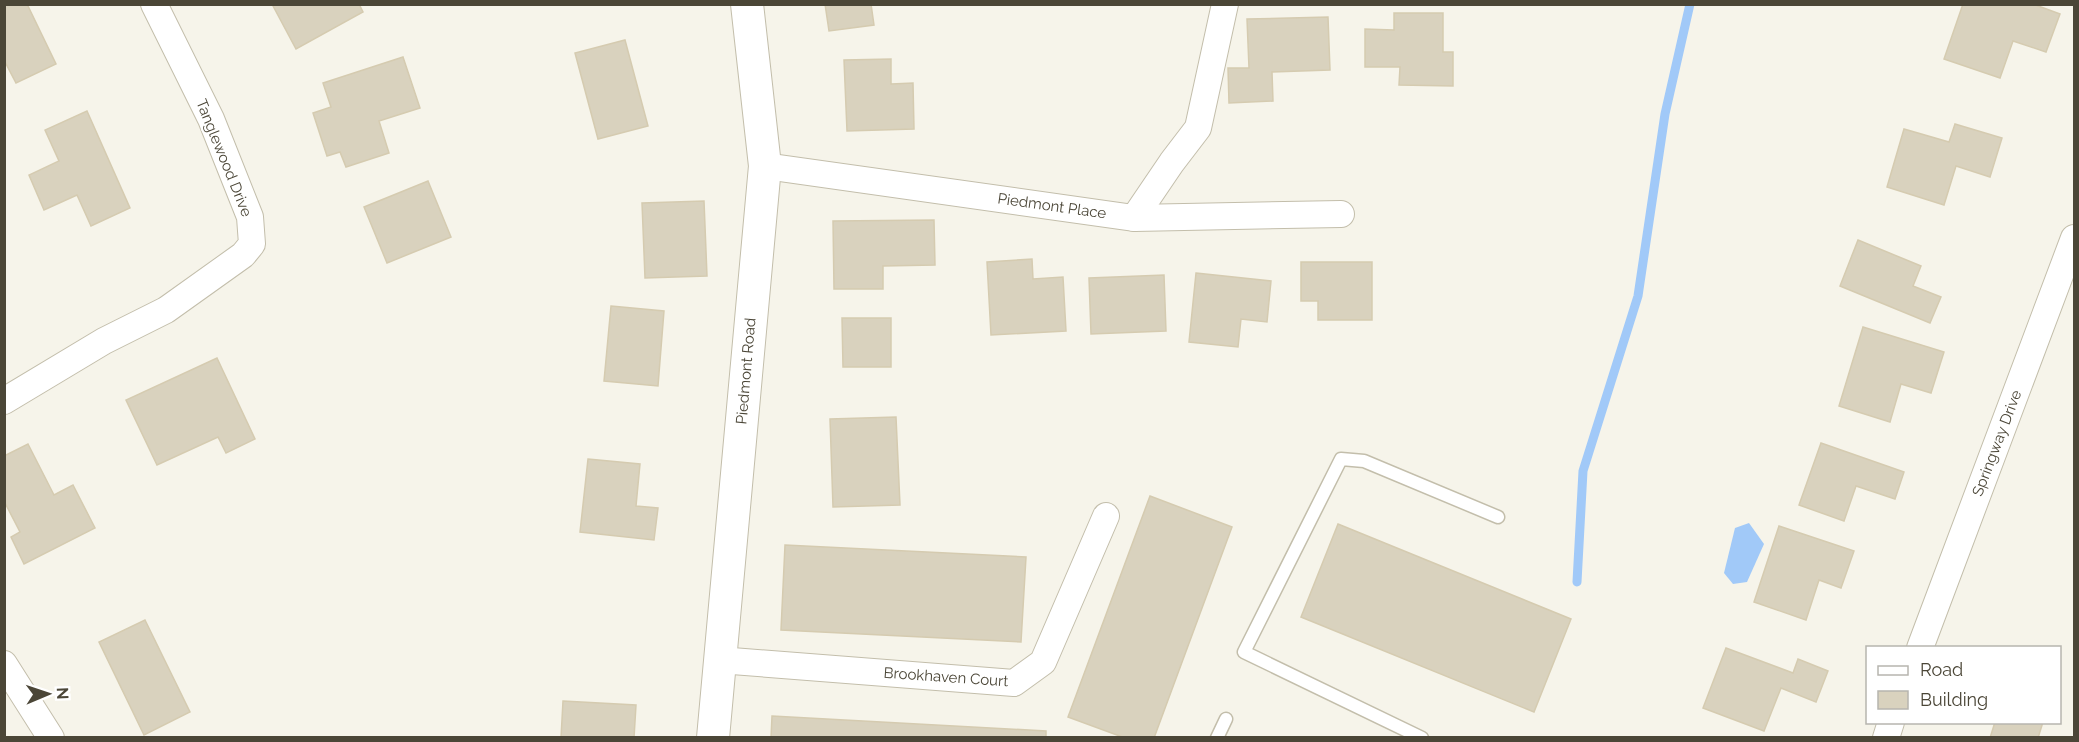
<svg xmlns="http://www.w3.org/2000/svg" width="2079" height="742" viewBox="0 0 2079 742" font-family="Raleway,sans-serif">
<rect width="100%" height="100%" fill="#f6f4ea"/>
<polygon fill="#a1c9f8" points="1749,523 1764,544 1747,582 1733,584 1724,573 1735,528"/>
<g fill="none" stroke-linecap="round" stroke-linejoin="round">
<polyline stroke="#a1c9f8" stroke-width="9" points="1577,582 1583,471 1638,296 1665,114 1690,4"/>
</g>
<g fill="#d9d2be" stroke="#d5cbb0" stroke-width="1.5">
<polygon points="4,4 27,4 56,64 16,83 4,60"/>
<polygon points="272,4 359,4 363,12 296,49"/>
<polygon points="825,4 871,4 874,25 829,31"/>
<polygon points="1963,4 2033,4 2060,14 2046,52 2013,41 2000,78 1944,59"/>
<polygon points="1394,13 1443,13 1443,52 1453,52 1453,86 1399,85 1400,67 1365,67 1365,29 1394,30"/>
<polygon points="1328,17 1330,70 1272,72 1273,101 1229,103 1228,68 1249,68 1247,19"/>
<polygon points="625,40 648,126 598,139 575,53"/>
<polygon points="403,57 420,108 379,121 389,153 346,167 340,152 327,156 313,113 331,107 323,83"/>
<polygon points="891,59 891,84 913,83 914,129 847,131 844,60"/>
<polygon points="87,111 130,208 91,226 77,195 44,210 29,175 59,161 45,130"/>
<polygon points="1955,124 2002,138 1990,177 1956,166 1944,205 1887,187 1904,129 1949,142"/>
<polygon points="428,181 451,237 387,263 364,207"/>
<polygon points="704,201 707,276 645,278 642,203"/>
<polygon points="934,220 935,265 883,266 883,289 834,289 833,221"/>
<polygon points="1858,240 1921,266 1913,286 1941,297 1930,323 1840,286"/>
<polygon points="1032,259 1033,279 1063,277 1066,331 991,335 987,262"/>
<polygon points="1301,262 1372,262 1372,320 1318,320 1318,301 1301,301"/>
<polygon points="1196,273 1271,281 1267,322 1241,319 1238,347 1189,342"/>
<polygon points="1164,275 1166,331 1091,334 1089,278"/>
<polygon points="611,306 664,311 658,386 604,381"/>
<polygon points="842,318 891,318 891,367 843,367"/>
<polygon points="1863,327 1944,352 1931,393 1901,384 1890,422 1839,406"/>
<polygon points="217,358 255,439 226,453 218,437 157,465 126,400"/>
<polygon points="896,417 900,505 833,507 830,419"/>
<polygon points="1821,443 1904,472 1895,499 1856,486 1844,521 1799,505"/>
<polygon points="28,444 54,495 73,485 95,528 24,564 11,537 20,532 4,501 4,456"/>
<polygon points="588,459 640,464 636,506 658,508 654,540 580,532"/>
<polygon points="1150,496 1232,527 1154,738 1125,738 1068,717"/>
<polygon points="1338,524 1571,619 1534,712 1301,617"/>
<polygon points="1779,526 1854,551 1841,588 1819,580 1806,620 1754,602"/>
<polygon points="785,545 1026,557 1021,642 781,630"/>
<polygon points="145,620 190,712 144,735 99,642"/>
<polygon points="1726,648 1793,673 1798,659 1828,671 1816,702 1781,688 1764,731 1703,708"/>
<polygon points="563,701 636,705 634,738 561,738"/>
<polygon points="772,716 1046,731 1046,738 771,738"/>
<polygon points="1995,722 2043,722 2038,738 1990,738"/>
</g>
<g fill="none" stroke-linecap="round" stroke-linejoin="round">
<defs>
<g id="service">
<polyline points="1217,738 1226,719"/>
<polyline points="1422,738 1244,652 1341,459 1364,461 1498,517"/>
</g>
<g id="minor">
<polyline points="765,166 1134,218 1341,214"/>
<polyline points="1134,218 1172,162 1198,128 1225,4"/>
<polyline points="4,401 104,341 166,310 243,255 252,244 250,217 211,119 154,4"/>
<polyline points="1920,648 2074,238"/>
<polyline points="719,660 1014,683 1043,662 1106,516"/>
<polyline points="4,664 51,738"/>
<polyline points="1886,738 1891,722"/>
</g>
<polyline id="tertiary" points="713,738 765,166 747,4"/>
</defs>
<use href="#service" stroke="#c3beab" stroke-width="15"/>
<use href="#minor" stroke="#c3beab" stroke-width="28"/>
<use href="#tertiary" stroke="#c3beab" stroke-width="34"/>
<use href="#service" stroke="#fff" stroke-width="12"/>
<use href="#minor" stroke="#fff" stroke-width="26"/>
<use href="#tertiary" stroke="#fff" stroke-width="32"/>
</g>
<g text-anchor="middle" stroke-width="4.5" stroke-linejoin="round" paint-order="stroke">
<g font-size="15" fill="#4b4637" stroke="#fff">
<text transform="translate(224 158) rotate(68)" y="5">Tanglewood Drive</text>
<text transform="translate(1052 206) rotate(8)" y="5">Piedmont Place</text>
<text transform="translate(746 371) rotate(-85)" y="5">Piedmont Road</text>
<text transform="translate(1997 443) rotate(-69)" y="5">Springway Drive</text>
<text transform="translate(946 677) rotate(4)" y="5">Brookhaven Court</text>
</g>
</g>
<rect width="2079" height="742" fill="none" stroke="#4b4637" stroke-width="12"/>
<rect x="1866" y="646" width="195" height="78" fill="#ffffff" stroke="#b7b5af" stroke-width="1.5"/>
<rect x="1878" y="666" width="30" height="9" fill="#ffffff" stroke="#b7b5af" stroke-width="1.5"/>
<text x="1920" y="676" font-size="18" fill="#4b4637">Road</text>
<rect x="1878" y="691" width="30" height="18" fill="#d9d2be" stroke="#b7b5af" stroke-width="1.5"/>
<text x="1920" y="706" font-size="18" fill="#4b4637">Building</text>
<g transform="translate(48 694) rotate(88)" stroke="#ffffff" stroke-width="4.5" paint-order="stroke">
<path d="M0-4.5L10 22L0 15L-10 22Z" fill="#4b4637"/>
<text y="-9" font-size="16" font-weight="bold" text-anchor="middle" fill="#4b4637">N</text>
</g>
</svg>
